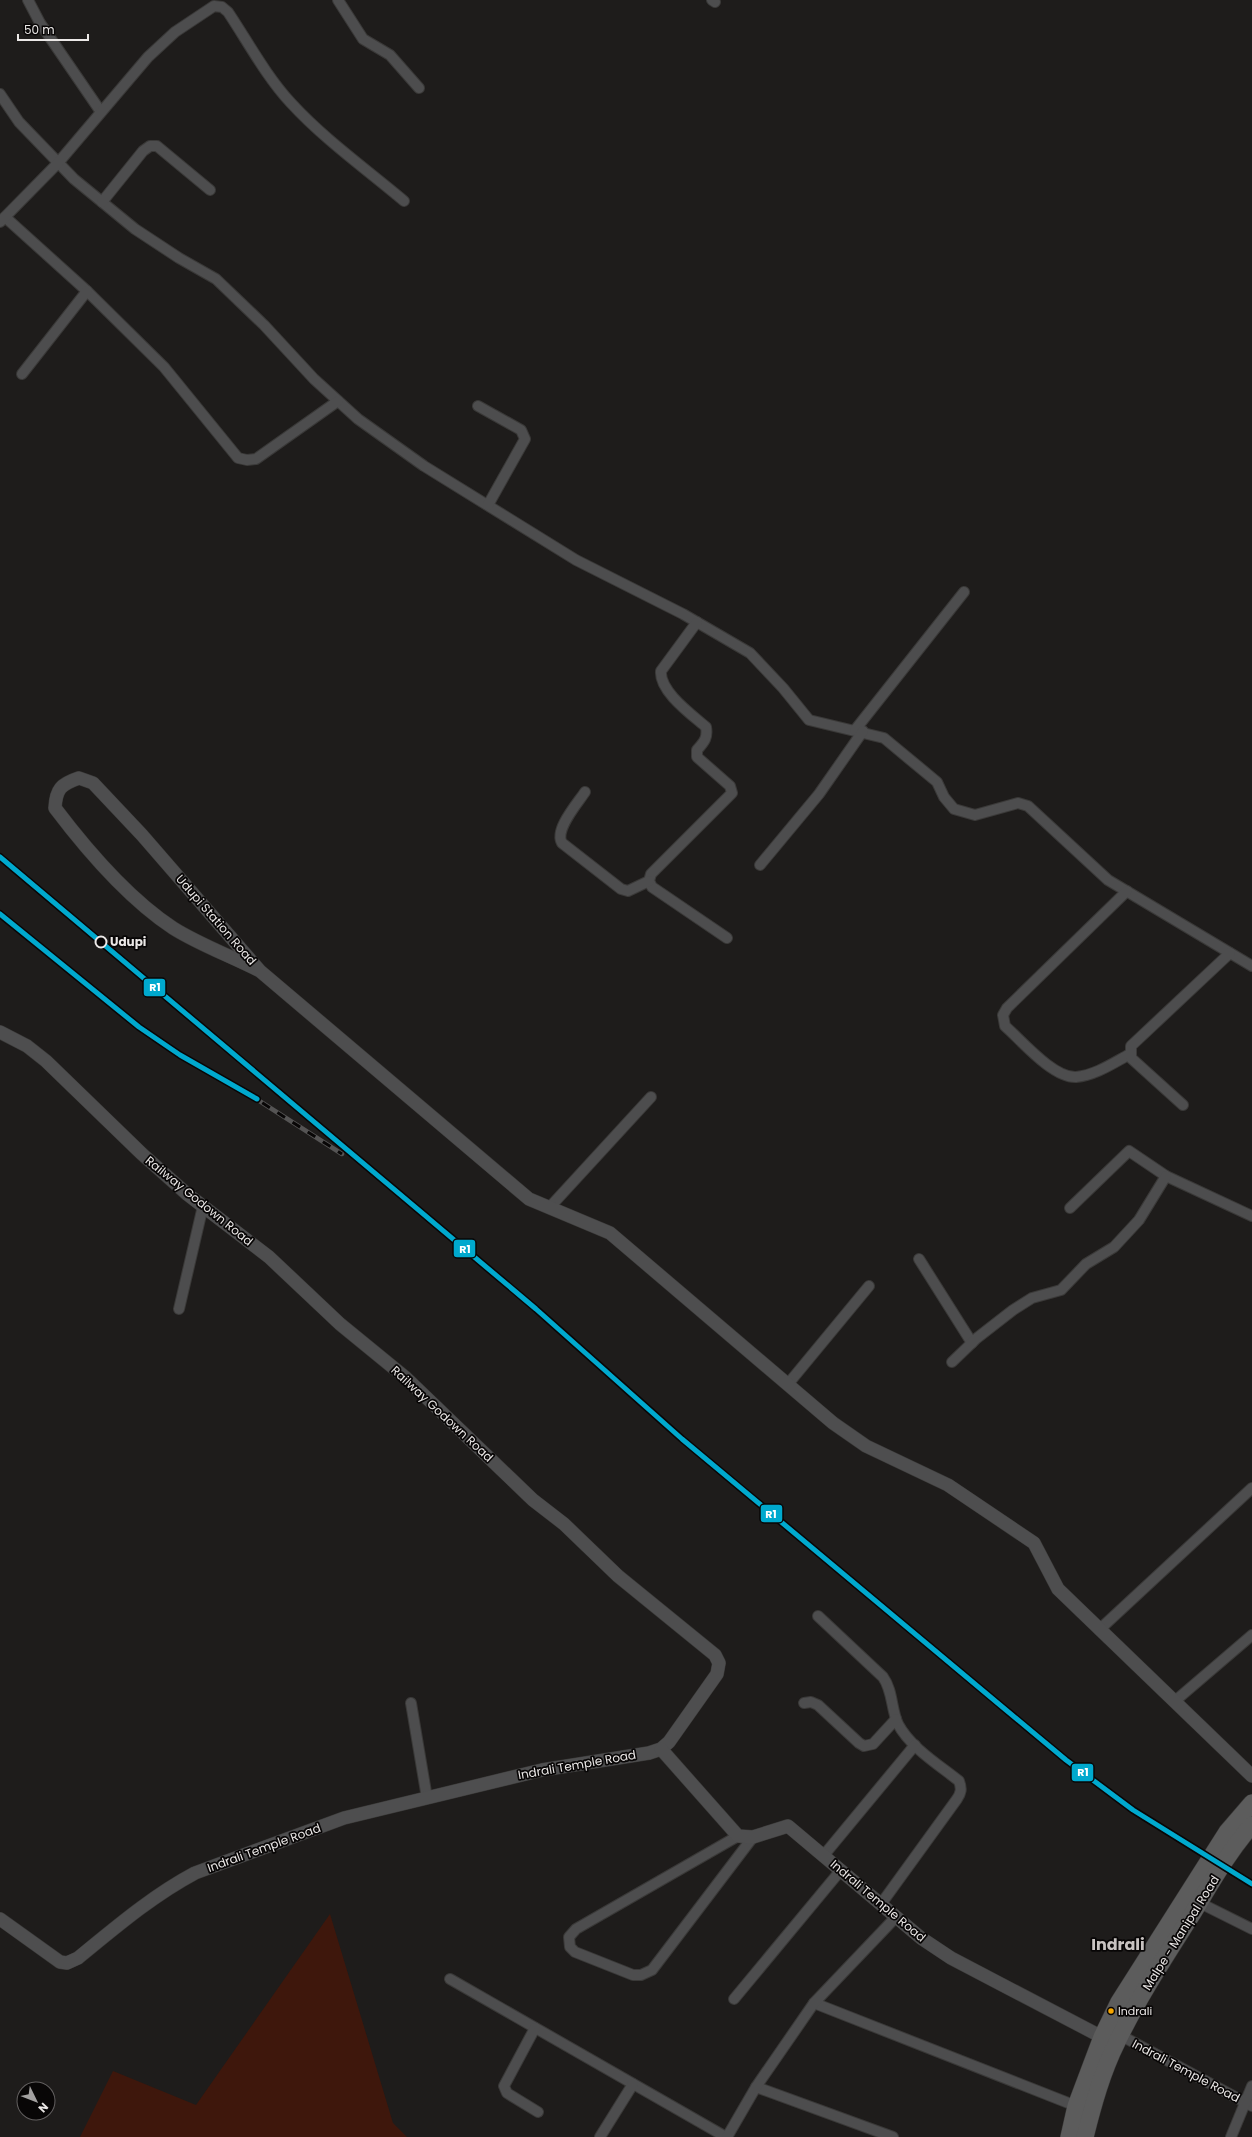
<svg xmlns="http://www.w3.org/2000/svg" width="1252" height="2137" viewBox="0 0 1252 2137" font-family="Poppins,sans-serif">
<rect width="100%" height="100%" fill="#1e1c1b"/>
<polygon fill="#3e170c" points="330,1914 393,2123 407,2137 80,2137 113,2071 196,2105"/>
<g fill="none" stroke-linecap="round" stroke-linejoin="round">
<defs>
<g id="street">
<polyline points="28,0 40,23 101,112"/>
<polyline points="338,0 363,39 390,55 419,88"/>
<polyline points="712,0 715,2"/>
<polyline points="0,94 19,122 74,179 135,229 179,258 216,279 264,325 314,379 358,419 424,466 576,560 683,614 750,653 783,688 809,720 884,738 937,782 944,797 954,809 975,815 1018,803 1028,806 1108,880 1252,966"/>
<polyline points="102,202 143,151 150,146 157,146 210,190"/>
<polyline points="5,217 87,291 164,367 238,458 247,460 256,459 338,401"/>
<path d="M0 222 58 163 148 57 175 32 214 6 222 7 228 12C248 42 266 76 291 103 324 139 366 169 404 201"/>
<polyline points="22,374 87,291"/>
<polyline points="478,406 521,430 525,439 488,505"/>
<path d="M697 622 661 671C659 691 691 714 706 727 708 738 704 742 697 750V757L730 786 732 793 651 874 649 881 652 887 727 938"/>
<polyline points="855,730 964,592"/>
<path d="M585 792C577 804 554 830 562 843L621 889 628 891 649 881"/>
<polyline points="760,865 819,794 863,731"/>
<path d="M1127 891 1007 1008 1003 1015 1005 1026C1022 1041 1053 1078 1076 1077 1096 1075 1113 1063 1130 1054"/>
<polyline points="1183,1105 1131,1058 1131,1046 1230,953"/>
<polyline points="549,1208 651,1097"/>
<polyline points="1070,1208 1129,1151 1166,1176 1252,1216"/>
<polyline points="919,1259 972,1343"/>
<polyline points="179,1309 203,1206"/>
<polyline points="952,1362 977,1338 1013,1310 1032,1298 1061,1290 1086,1264 1114,1247 1139,1220 1166,1176"/>
<polyline points="788,1384 869,1286"/>
<path d="M818 1616 883 1677C893 1691 891 1709 898 1724 910 1747 939 1765 959 1781 962 1789 961 1793 957 1799L881 1904"/>
<polyline points="1099,1630 1252,1488"/>
<polyline points="1175,1701 1252,1635"/>
<polyline points="411,1703 427,1798"/>
<polyline points="804,1703 811,1702 818,1705 859,1743 864,1746 873,1744 896,1719"/>
<polyline points="738,1836 576,1929 569,1937 570,1947 575,1952 633,1975 641,1975 652,1970 753,1837"/>
<polyline points="824,1855 915,1745"/>
<polyline points="1194,1900 1252,1929"/>
<polyline points="450,1979 726,2137"/>
<polyline points="734,1999 841,1870"/>
<polyline points="814,2003 1076,2106"/>
<polyline points="535,2028 504,2086 507,2093 538,2112"/>
<polyline points="1120,2035 1252,2106"/>
<polyline points="756,2087 893,2137"/>
<polyline points="600,2137 633,2084"/>
<polyline points="727,2137 756,2087 814,2003 896,1917"/>
<polyline points="1231,2137 1252,2086"/>
</g>
<g id="secondary">
<path d="M260 971C233 957 198 944 173 928 129 899 86 849 55 808 56 789 61 784 79 778L93 783 142 835 260 971 529 1199 610 1233 833 1423 866 1446 948 1485 1034 1543 1058 1589 1252 1776"/>
<path d="M0 1032 27 1046 46 1061 142 1154 187 1194 269 1257 340 1324 406 1378 533 1500 564 1524 618 1576 715 1655 719 1663 717 1674 669 1742 661 1749 649 1753 542 1770 344 1818 195 1873C152 1896 116 1927 78 1958L67 1963 60 1962 0 1919"/>
<polyline points="661,1749 738,1836 753,1837 788,1826 921,1938 951,1958 1102,2037"/>
</g>
<g id="highway">
<polyline points="1069,2137 1076,2106 1102,2037 1119,2002 1227,1832 1252,1803"/>
<path d="M1085 2137C1093 2105 1102 2072 1117 2042 1138 1998 1165 1957 1191 1916 1210 1885 1228 1852 1252 1825"/>
</g>
</defs>
<use href="#street" stroke="#3a3938" stroke-width="12"/>
<use href="#secondary" stroke="#3a3938" stroke-width="14"/>
<use href="#highway" stroke="#3a3938" stroke-width="18"/>
<use href="#street" stroke="#4d4d4e" stroke-width="10"/>
<use href="#secondary" stroke="#4e4e4f" stroke-width="13"/>
<use href="#highway" stroke="#5c5c5c" stroke-width="17"/>
<defs>
<g id="rail">
<polyline points="0,857 536,1309"/>
<polyline points="0,914 139,1027 180,1055 233,1084 342,1154"/>
</g>
</defs>
<use href="#rail" stroke="#555454" stroke-width="4.5"/>
<use href="#rail" stroke="#080606" stroke-width="3" stroke-dasharray="9" stroke-linecap="butt"/>
<defs>
<g id="rail-1">
<polyline points="0,857 536,1309 682,1439 1000,1705 1066,1760 1133,1810 1252,1884"/>
<polyline points="0,914 139,1027 180,1055 257,1099"/>
</g>
</defs>
<use href="#rail-1" stroke="#080606" stroke-width="8"/>
<use href="#rail-1" stroke="#00a9ce" stroke-width="5"/>
</g>
<circle fill="#080606" stroke="#ebe8e7" stroke-width="2" cx="101" cy="942" r="5.5"/>
<circle fill="#f7a600" stroke="#080606" stroke-width="1.5" cx="1111" cy="2011" r="3.5"/>
<g text-anchor="middle" stroke-width="3.5" stroke-linejoin="round" paint-order="stroke">
<g font-size="11" fill="#ebe8e7" stroke="#080606" text-anchor="start">
<text x="1118" y="2015">Indrali</text>
</g>
<g font-size="12" fill="#ebe8e7" stroke="#080606">
<text transform="translate(216 920) rotate(49)" y="4">Udupi Station Road</text>
<text transform="translate(199 1201) rotate(39)" y="4">Railway Godown Road</text>
<text transform="translate(442 1414) rotate(43)" y="4">Railway Godown Road</text>
<text transform="translate(577 1765) rotate(-10)" y="4">Indrali Temple Road</text>
<text transform="translate(264 1848) rotate(-20)" y="4">Indrali Temple Road</text>
<text transform="translate(878 1901) rotate(40)" y="4">Indrali Temple Road</text>
<text transform="translate(1181 1933) rotate(-58)" y="4">Malpe - Manipal Road</text>
<text transform="translate(1186 2071) rotate(28)" y="4">Indrali Temple Road</text>
</g>
<g font-size="12" font-weight="bold" fill="#ebe8e7" stroke="#080606" text-anchor="start">
<text x="110" y="946">Udupi</text>
</g>
<g font-size="16" font-weight="bold" fill="#c8c3c1" stroke="#080606">
<text x="1118" y="1950">Indrali</text>
</g>
</g>
<g stroke="#080606" stroke-width="1.5">
<rect x="143" y="978" width="23" height="19" rx="4" fill="#00a9ce"/>
<rect x="453" y="1239" width="23" height="19" rx="4" fill="#00a9ce"/>
<rect x="760" y="1504" width="23" height="19" rx="4" fill="#00a9ce"/>
<rect x="1071" y="1763" width="23" height="19" rx="4" fill="#00a9ce"/>
</g>
<g font-size="11" text-anchor="middle" font-weight="bold" fill="#fff">
<text x="155" y="991">R1</text>
<text x="465" y="1253">R1</text>
<text x="771" y="1518">R1</text>
<text x="1083" y="1776">R1</text>
</g>
<g transform="translate(36 2101) rotate(133)"><circle r="19" fill="#080606" stroke="#636060"/>
<path d="M0-3L7 15L0 10L-7 15Z" fill="#a3a1a0"/>
<text y="-6" font-size="11" font-weight="bold" text-anchor="middle" fill="#ebe8e7">N</text>
</g>
<path d="M18 34v6h70v-6" fill="none" stroke="#ebe8e7" stroke-width="2"/>
<text x="24" y="34" font-size="12" fill="#ebe8e7" stroke="#080606" stroke-width="3" paint-order="stroke">50 m</text>
</svg>
